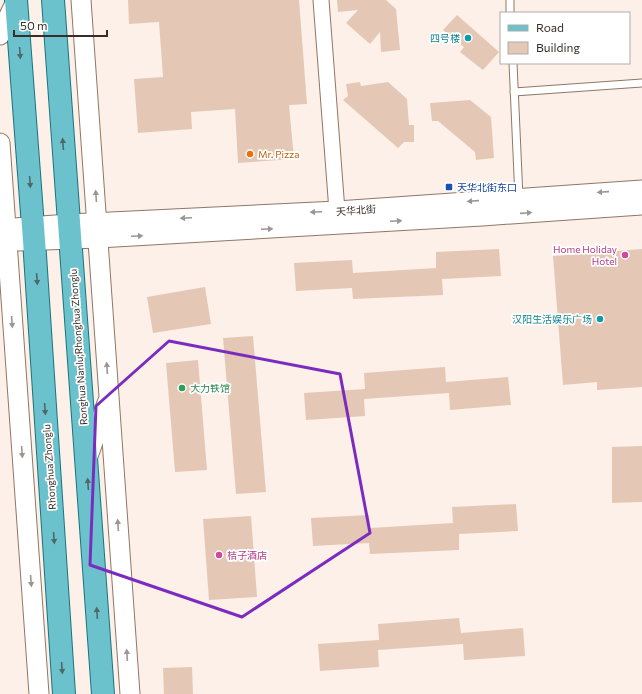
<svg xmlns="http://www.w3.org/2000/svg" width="642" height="694" viewBox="0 0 642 694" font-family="Commissioner,'Noto Sans SC',sans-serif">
<rect width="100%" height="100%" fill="#fcf0e9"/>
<g fill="#e4c8b5">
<polygon points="128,0 299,0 307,104 289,105 294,159 238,163 235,109 191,112 192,129 138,133 134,79 163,77 159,22 129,24"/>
<polygon points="337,0 386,0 396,9 400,50 381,52 380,32 370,44 346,23 358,10 338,12"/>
<polygon points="457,15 499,52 483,70 460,52 464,47 443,30"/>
<polygon points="360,82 361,86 388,82 407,99 409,125 414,125 414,142 404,142 398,148 343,100 348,96 346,84"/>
<polygon points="470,100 491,117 494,158 476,160 475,152 438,121 432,121 430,103"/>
<polygon points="499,249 501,276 442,279 443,295 353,299 352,288 296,291 294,263 352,260 353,273 436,268 436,252"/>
<polygon points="642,249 642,387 597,390 597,382 563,385 553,256"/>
<polygon points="205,287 211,324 153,333 147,297"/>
<polygon points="253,336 266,492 236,494 223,338"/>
<polygon points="198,360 207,470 175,472 166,363"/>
<polygon points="445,367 446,382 508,377 511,405 450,410 449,393 364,399 365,416 306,420 304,393 365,389 364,373"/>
<polygon points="642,446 642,502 612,503 612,447"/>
<polygon points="516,504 518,531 459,534 459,550 370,554 369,543 313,546 311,518 369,515 370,528 453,523 452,507"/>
<polygon points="251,516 257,597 209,600 203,519"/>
<polygon points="459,618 461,633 523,628 525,656 464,660 463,644 378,650 379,667 320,671 318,644 379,640 378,624"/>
<polygon points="192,667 193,694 164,694 163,668"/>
</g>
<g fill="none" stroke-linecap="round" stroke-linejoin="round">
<defs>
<g id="service">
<polyline points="510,0 510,13"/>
<polyline points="513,63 519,198"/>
<polyline points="514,92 642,83"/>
</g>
<polyline id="minor" points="321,0 337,211"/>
<g id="tertiary">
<polyline points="81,0 130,694"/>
<polyline points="0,35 16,1"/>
<polyline points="0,143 39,694"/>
<polyline points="0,229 69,224 337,211 642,190"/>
<polyline points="19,241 98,238 482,216 642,205"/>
<polyline points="87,459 107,403"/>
</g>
<g id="primary">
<polyline points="16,0 34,240 64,694"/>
<polyline points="53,0 103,694"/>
</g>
</defs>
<use href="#service" stroke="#907766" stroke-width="9"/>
<use href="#minor" stroke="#907766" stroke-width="17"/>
<use href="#tertiary" stroke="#907766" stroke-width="21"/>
<use href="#primary" stroke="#19747d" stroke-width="24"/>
<use href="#service" stroke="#fff" stroke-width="7"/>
<use href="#minor" stroke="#fff" stroke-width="15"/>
<use href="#tertiary" stroke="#fff" stroke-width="19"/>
<use href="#primary" stroke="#6bc2cd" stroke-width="22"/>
</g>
<defs><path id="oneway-solid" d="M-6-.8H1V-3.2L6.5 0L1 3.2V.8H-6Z"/></defs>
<g fill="#4d6969">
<use href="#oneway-solid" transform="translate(20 53) rotate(86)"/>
<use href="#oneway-solid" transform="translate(63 144) rotate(-94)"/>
<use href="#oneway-solid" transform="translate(30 182) rotate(86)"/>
<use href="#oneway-solid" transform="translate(37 279) rotate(86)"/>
<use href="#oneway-solid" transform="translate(45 409) rotate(86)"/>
<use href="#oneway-solid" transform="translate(88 484) rotate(-94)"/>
<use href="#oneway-solid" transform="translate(54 538) rotate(86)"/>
<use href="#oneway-solid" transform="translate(97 613) rotate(-94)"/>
<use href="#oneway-solid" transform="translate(62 668) rotate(86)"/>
</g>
<g fill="#9c9693">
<use href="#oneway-solid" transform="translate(603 192) rotate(176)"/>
<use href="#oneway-solid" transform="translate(96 196) rotate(-94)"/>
<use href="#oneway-solid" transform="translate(473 201) rotate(176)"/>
<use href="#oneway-solid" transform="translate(316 212) rotate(177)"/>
<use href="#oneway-solid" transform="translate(526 213) rotate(-4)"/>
<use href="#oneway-solid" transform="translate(186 218) rotate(177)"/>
<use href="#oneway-solid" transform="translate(396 221) rotate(-3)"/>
<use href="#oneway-solid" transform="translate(267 229) rotate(-3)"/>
<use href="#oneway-solid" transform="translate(137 236) rotate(-3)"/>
<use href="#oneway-solid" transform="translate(12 322) rotate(86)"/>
<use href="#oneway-solid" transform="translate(107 368) rotate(-94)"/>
<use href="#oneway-solid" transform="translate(22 452) rotate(86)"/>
<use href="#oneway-solid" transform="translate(118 525) rotate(-94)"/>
<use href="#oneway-solid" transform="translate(31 581) rotate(86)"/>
<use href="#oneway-solid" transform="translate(127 655) rotate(-94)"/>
</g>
<path fill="none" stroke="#7b2cbf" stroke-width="3" stroke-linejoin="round" d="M169 341 340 374 370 533 242 617 90 565 96 406Z"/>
<g fill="#0f9aa8" stroke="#fff" stroke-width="1.5">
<circle cx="468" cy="38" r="4"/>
<circle cx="600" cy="319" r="4"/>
</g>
<circle fill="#e8710a" stroke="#fff" stroke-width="1.5" cx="250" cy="154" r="4"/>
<rect fill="#1a4fb4" stroke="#fff" stroke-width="1.5" x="445" y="183" width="8" height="8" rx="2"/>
<g fill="#d1479c" stroke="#fff" stroke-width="1.5">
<circle cx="625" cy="255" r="4"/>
<circle cx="219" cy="555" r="4"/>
</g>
<circle fill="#2e9e5b" stroke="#fff" stroke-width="1.5" cx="182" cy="388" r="4"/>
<g text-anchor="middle" stroke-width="3.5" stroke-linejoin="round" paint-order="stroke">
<g font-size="10" fill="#0d838f" stroke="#fff" text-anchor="end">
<text x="460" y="42">四号楼</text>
<text x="592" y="323">汉阳生活娱乐广场</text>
</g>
<g font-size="10" fill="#c56008" stroke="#fff" text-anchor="start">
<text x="258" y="158">Mr. Pizza</text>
</g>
<g font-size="10" fill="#164399" stroke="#fff" text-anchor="start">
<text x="457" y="191">天华北街东口</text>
</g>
<g font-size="10" fill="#392e27" stroke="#fff">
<text transform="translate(356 210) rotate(-4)" y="4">天华北街</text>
<text transform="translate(78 347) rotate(-94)" y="4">Ronghua Nanlu;Rhonghua Zhonglu</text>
<text transform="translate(49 467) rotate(-94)" y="4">Rhonghua Zhonglu</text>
</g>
<g font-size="10" fill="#b23c85" stroke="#fff" text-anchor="end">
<text x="617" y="253">Home Holiday<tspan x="617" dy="12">Hotel</tspan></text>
<text x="227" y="559" text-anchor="start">桔子酒店</text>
</g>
<g font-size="10" fill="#27864d" stroke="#fff" text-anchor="start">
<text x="190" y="392">大力铁馆</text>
</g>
</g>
<rect x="500" y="12" width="130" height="52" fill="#ffffff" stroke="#b0aba9"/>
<rect x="508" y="25" width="20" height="6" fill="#6bc2cd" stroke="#b0aba9"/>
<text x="536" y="32" font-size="12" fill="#392e27">Road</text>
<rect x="508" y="42" width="20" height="12" fill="#e4c8b5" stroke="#b0aba9"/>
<text x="536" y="52" font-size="12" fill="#392e27">Building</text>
<path d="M14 30v6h93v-6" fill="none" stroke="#392e27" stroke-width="2"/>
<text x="20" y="30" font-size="12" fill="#392e27" stroke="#ffffff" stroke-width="3" paint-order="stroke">50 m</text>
</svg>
